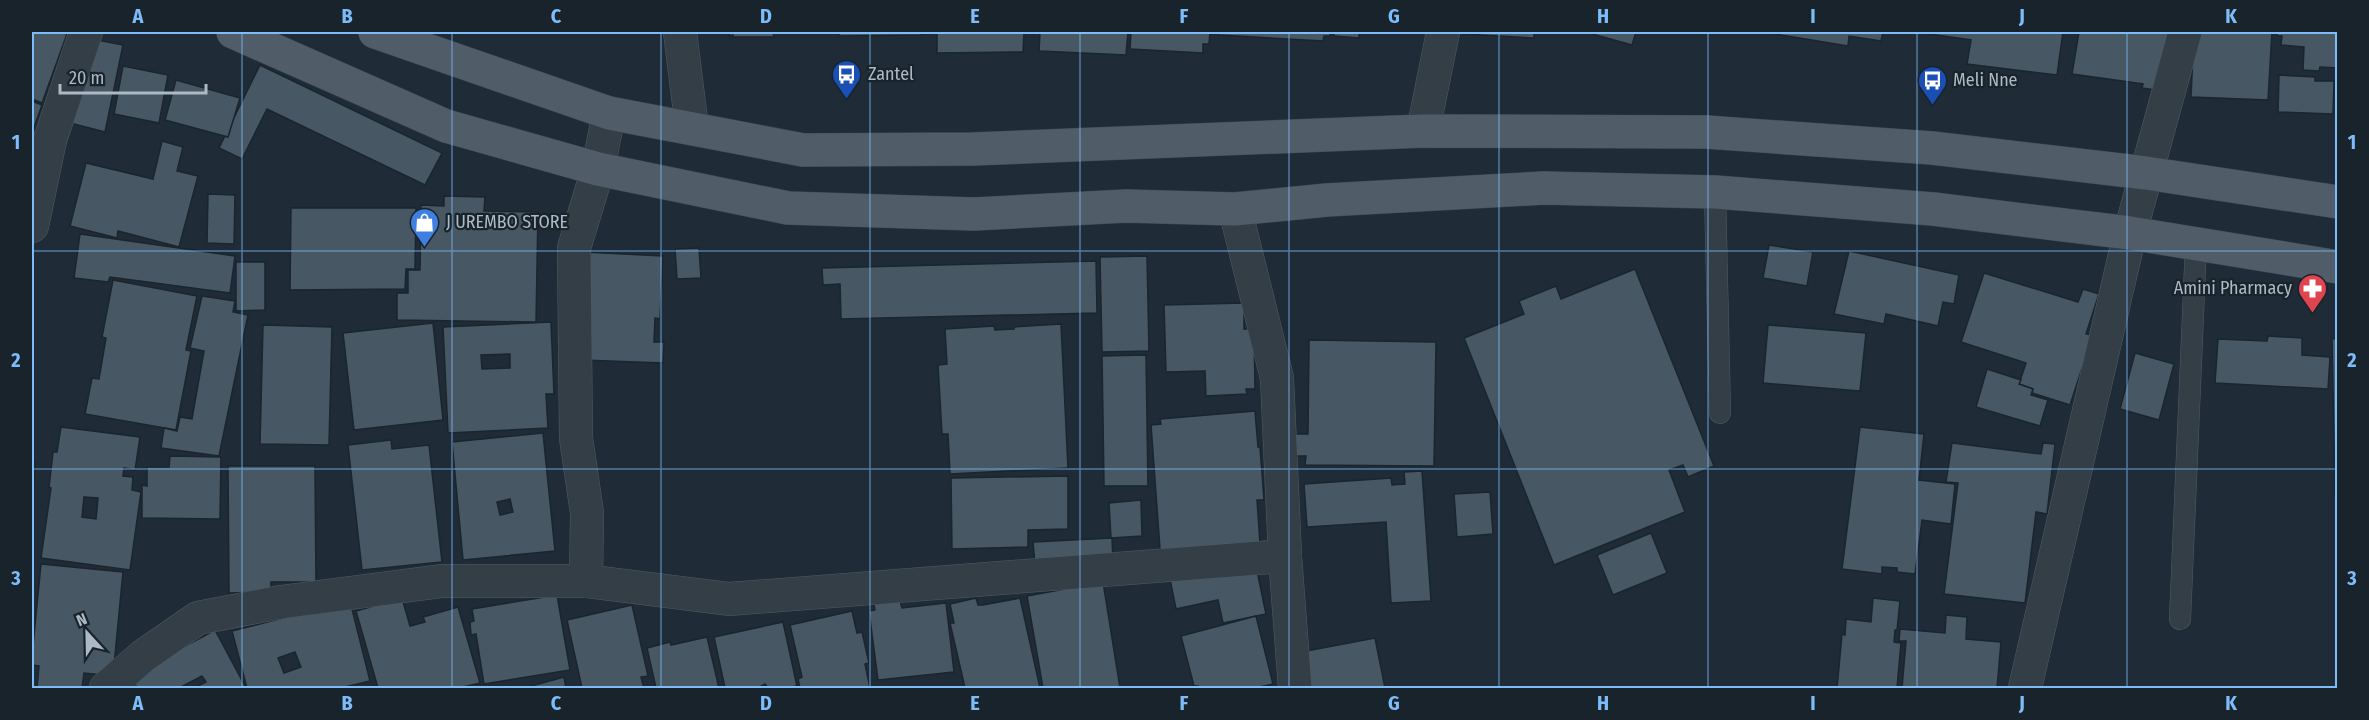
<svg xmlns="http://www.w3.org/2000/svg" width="2369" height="720" viewBox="0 0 2369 720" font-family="'Fira Sans Condensed',sans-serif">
<rect width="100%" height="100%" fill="#1f2c37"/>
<g fill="#475763" stroke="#1a252e" stroke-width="1.5" fill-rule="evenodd">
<polygon points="32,32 61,32 67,34 42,103 32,99"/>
<polygon points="730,32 773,32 774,37 733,37 733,35 729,36"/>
<polygon points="839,32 921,32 921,35 839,36"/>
<polygon points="937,32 1024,32 1023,52 937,53"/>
<polygon points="1040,32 1128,32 1126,55 1039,51"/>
<polygon points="1131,32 1210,32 1209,44 1203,44 1203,53 1130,49"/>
<polygon points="1219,32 1331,32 1330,36 1324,36 1323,41 1219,35"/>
<polygon points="1334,32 1359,32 1359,38 1334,36"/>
<polygon points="1462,32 1534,32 1534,38 1462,34"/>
<polygon points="1585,32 1636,32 1632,45"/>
<polygon points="1763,32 1883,32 1881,41 1849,36 1848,46"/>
<polygon points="1930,32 2063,32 2057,75 1967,64 1971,40 1929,34"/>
<polygon points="2079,32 2169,32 2163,91 2142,88 2143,84 2072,74"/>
<polygon points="2194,32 2272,32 2268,100 2191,97"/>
<polygon points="2277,32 2338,32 2338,68 2320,67 2319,71 2303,70 2304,47 2281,45 2282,36 2277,36"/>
<polygon points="87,38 123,45 105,132 70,123"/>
<polygon points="260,65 442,153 425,185 267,109 242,159 219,148"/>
<polygon points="123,66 168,75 159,123 114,114"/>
<polygon points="2279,75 2315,77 2315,81 2334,81 2333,114 2278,112"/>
<polygon points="176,80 240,98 228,137 165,120"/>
<polygon points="32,101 42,105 32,133"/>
<polygon points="162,141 183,147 177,171 198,176 179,247 118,231 117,238 70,226 86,163 153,179"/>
<polygon points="208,194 235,195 234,244 207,243"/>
<polygon points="444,196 485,197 484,211 538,212 536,322 397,320 397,293 408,293 408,270 420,270 421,205 444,206"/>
<polygon points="291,208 416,208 415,269 406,269 405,289 290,290"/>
<polygon points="80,234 235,256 230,293 110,277 108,282 74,278"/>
<polygon points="1769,245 1813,252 1807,286 1763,278"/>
<polygon points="699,248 701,278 677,279 675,249"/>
<polygon points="1849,251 1959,275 1954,304 1943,302 1938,326 1886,314 1884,324 1834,314"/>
<polygon points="583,252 663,256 660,319 655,318 654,342 664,342 663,363 582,360"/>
<polygon points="1147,256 1149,351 1102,352 1100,257"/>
<polygon points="1096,261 1097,313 841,319 840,284 823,285 822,268"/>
<polygon points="236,262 265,262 265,310 236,311"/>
<polygon points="1635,269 1714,466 1688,477 1683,465 1669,470 1685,512 1554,565 1464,338 1524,314 1519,301 1556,286 1561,299"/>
<polygon points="1984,273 2078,302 2083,289 2099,294 2086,334 2093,335 2070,405 2032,393 2033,389 2019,384 2026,363 1961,342"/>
<polygon points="113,280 197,296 186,350 191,351 176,430 85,414 92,378 99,379 106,338 102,337"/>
<polygon points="202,296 235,301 233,312 248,315 219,456 161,448 164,428 177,431 180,417 192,419 204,351 190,348"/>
<polygon points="1244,303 1244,329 1254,329 1255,389 1246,389 1247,394 1206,396 1205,371 1166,372 1164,305"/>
<path d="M551 322 554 394H546L548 428 448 433 443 327ZM510 354V368L482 369 481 355Z"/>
<polygon points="433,323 443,420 354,430 343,333"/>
<polygon points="1061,324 1068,468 950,474 948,434 942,434 938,365 947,364 945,329 994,326 995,330 1014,329 1014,327"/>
<polygon points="263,325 332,327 329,445 260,444"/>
<polygon points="1768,325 1866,333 1860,391 1763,383"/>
<polygon points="2268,336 2302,338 2302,355 2330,357 2328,389 2215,383 2218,339 2267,341"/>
<polygon points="2338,338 2338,494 2335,494 2332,339"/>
<polygon points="1309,340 1436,342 1434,466 1305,465 1306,456 1294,456 1294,434 1308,434"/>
<polygon points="2135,353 2174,364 2159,420 2120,409"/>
<polygon points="1146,355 1148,486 1104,486 1102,356"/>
<polygon points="1987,369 2021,380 2019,384 2033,389 2031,395 2048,400 2040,426 1976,407"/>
<polygon points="1255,411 1258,447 1260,447 1264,500 1257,500 1260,543 1161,563 1151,425 1161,424 1160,419"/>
<path d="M61 427 140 437 135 470 124 468 123 476 133 477 132 490 141 492 130 570 41 558 51 488 49 487 53 452H57ZM84 497 98 498 96 519 82 517Z"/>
<polygon points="1860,427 1924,434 1919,480 1955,484 1951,524 1922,520 1915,574 1897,572 1897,568 1882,567 1882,574 1842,569"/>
<path d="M543 433 555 551 463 560 452 442ZM510 499 513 512 500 515 497 502Z"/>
<polygon points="391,440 392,449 429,445 442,562 362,570 348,445"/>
<polygon points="1952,443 2041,454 2043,443 2055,444 2047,514 2036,512 2025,603 1944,594 1958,483 1946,482"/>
<polygon points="170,456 221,457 220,519 142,518 142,485 147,486 147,467 169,467"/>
<polygon points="32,462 35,462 32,513"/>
<polygon points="228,466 315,466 316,582 271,582 271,592 229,593"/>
<polygon points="1422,471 1431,601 1391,603 1386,522 1307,527 1304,484 1391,478 1392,485 1405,484 1404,472"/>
<polygon points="1068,476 1068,529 1028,530 1028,547 952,549 951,478"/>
<polygon points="1490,492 1493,534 1457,537 1454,494"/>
<polygon points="1141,500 1142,536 1111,538 1109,503"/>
<polygon points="1651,533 1667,573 1613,595 1597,555"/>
<polygon points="1112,538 1113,561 1035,565 1033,542"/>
<polygon points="1255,561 1266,614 1223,623 1218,600 1176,609 1170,579"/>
<polygon points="41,564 123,572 113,676 84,673 82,688 37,688 39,666 32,665 32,656"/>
<polygon points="1103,582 1120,688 1043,688 1027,596"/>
<polygon points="557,595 570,670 484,684 476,634 471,635 470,622 474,621 472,609"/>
<polygon points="402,598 410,626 425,622 423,617 458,607 480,683 459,688 378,688 356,611"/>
<polygon points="976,598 978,605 983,605 1020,598 1040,688 965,688 950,623 954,623 950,604"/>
<polygon points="1873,598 1900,601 1897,630 1895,630 1894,642 1901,643 1897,688 1837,688 1842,634 1845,635 1846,619 1871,622"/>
<path d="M350 601 370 681 341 688H247L232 631ZM295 652 301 667 284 673 278 658Z"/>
<polygon points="900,601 902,608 946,603 954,672 878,680 869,611 875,610 874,604"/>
<polygon points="632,605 648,676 641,677 644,688 582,688 567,620"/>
<polygon points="852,611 857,633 862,632 869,663 865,664 870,688 800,688 798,679 802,677 790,625"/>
<polygon points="1946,615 1967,617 1966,639 2001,642 1997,688 1902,688 1906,641 1899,641 1900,629 1945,633"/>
<polygon points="1256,616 1273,684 1254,688 1198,688 1198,686 1194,686 1181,636"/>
<polygon points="783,622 797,686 795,686 795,688 768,688 765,684 758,688 725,688 714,637"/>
<polygon points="215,630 246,688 194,688 206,682 202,676 179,688 137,688 130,676"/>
<polygon points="707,637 719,688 656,688 647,648 670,642 671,645"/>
<polygon points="1375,638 1385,688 1308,688 1301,652"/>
<polygon points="564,677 566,688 524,688"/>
</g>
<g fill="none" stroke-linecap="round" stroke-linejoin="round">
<defs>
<g id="lane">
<polyline points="1715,192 1720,413"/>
<polyline points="2180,619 2196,244"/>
</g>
<g id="street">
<polyline points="680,32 692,128"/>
<polyline points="1423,131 1443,32"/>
<polyline points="1235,209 1277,378 1285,556 1295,688"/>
<polyline points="32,226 50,140 86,32"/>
<polyline points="586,581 729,599 1285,556"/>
<polyline points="106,688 143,656 198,618 281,602 442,581 586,581 587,513 576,438 574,248 598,169 609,113"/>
<polyline points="2025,688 2130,233 2185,32"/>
</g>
<g id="primary">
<polyline points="233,32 446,126 598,169 788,208 974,214 1126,206 1235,209 1327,200 1544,188 1715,192 1933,209 2130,233 2338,267"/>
<polyline points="375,32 609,113 803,150 973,149 1423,131 1706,132 1932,148 2146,173 2338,202"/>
</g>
</defs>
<use href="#lane" stroke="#505c65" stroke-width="22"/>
<use href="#street" stroke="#505c65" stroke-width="34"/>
<use href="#primary" stroke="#3c4751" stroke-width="34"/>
<use href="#lane" stroke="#333e47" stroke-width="21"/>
<use href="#street" stroke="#333e47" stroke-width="33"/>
<use href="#primary" stroke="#505d68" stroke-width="33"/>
</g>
<path fill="none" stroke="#7dbcf9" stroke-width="1.5" stroke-opacity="0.55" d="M242 32V688M452 32V688M661 32V688M870 32V688M1080 32V688M1289 32V688M1499 32V688M1708 32V688M1917 32V688M2127 32V688M32 251H2338M32 469H2338"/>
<defs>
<symbol id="bus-pin" viewBox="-11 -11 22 30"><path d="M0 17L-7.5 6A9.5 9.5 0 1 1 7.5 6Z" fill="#1a4fb4" stroke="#18232c"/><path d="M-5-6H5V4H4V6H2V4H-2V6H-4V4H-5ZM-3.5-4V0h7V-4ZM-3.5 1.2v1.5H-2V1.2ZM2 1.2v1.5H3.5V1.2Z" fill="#fff"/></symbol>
<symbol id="shop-pin" viewBox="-11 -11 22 30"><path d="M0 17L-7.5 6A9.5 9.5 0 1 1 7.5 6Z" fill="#3f7fe0" stroke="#18232c"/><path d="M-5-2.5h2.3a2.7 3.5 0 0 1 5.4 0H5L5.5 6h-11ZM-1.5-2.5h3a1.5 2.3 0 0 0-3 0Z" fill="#fff"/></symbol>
<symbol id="pharmacy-pin" viewBox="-11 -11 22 30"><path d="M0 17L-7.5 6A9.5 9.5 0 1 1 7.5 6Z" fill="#e0444e" stroke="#18232c"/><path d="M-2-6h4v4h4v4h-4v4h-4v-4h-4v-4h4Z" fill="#fff"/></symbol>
</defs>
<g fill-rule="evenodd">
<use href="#bus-pin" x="830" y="58" width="33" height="45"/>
<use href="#bus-pin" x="1916" y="64" width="33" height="45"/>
<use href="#shop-pin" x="408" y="206" width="33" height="45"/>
<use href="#pharmacy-pin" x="2296" y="272" width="33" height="45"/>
</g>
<g text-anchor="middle" stroke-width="4.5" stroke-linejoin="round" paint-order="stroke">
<g font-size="18" fill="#adb9c4" stroke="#18232c" text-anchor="start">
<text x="868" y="80">Zantel</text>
<text x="1953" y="86">Meli Nne</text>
<text x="446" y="228">J UREMBO STORE</text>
<text x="2292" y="294" text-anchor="end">Amini Pharmacy</text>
</g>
</g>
<rect width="2369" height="720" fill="none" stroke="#18232c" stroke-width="66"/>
<g transform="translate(87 633) rotate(338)" stroke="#18232c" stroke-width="4.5" paint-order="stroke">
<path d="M0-4.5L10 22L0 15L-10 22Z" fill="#adb9c4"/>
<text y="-9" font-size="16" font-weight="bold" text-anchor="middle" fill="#adb9c4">N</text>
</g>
<path d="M60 84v9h146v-9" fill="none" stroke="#adb9c4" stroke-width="3"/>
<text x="69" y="84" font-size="18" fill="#adb9c4" stroke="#18232c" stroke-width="4.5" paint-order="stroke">20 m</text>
<rect x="33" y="33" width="2303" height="654" fill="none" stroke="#7dbcf9" stroke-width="2"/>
<g font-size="20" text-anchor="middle" font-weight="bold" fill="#7dbcf9">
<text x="138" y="23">A</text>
<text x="347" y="23">B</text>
<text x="556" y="23">C</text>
<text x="766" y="23">D</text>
<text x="975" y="23">E</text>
<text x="1184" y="23">F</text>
<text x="1394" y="23">G</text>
<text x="1603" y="23">H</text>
<text x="1813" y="23">I</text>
<text x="2022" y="23">J</text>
<text x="2231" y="23">K</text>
<text x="16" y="149">1</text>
<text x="2352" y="149">1</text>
<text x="16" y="367">2</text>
<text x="2352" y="367">2</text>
<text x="16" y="585">3</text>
<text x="2352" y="585">3</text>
<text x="138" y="710">A</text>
<text x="347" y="710">B</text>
<text x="556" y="710">C</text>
<text x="766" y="710">D</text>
<text x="975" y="710">E</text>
<text x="1184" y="710">F</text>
<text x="1394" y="710">G</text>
<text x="1603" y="710">H</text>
<text x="1813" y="710">I</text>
<text x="2022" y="710">J</text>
<text x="2231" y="710">K</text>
</g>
</svg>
